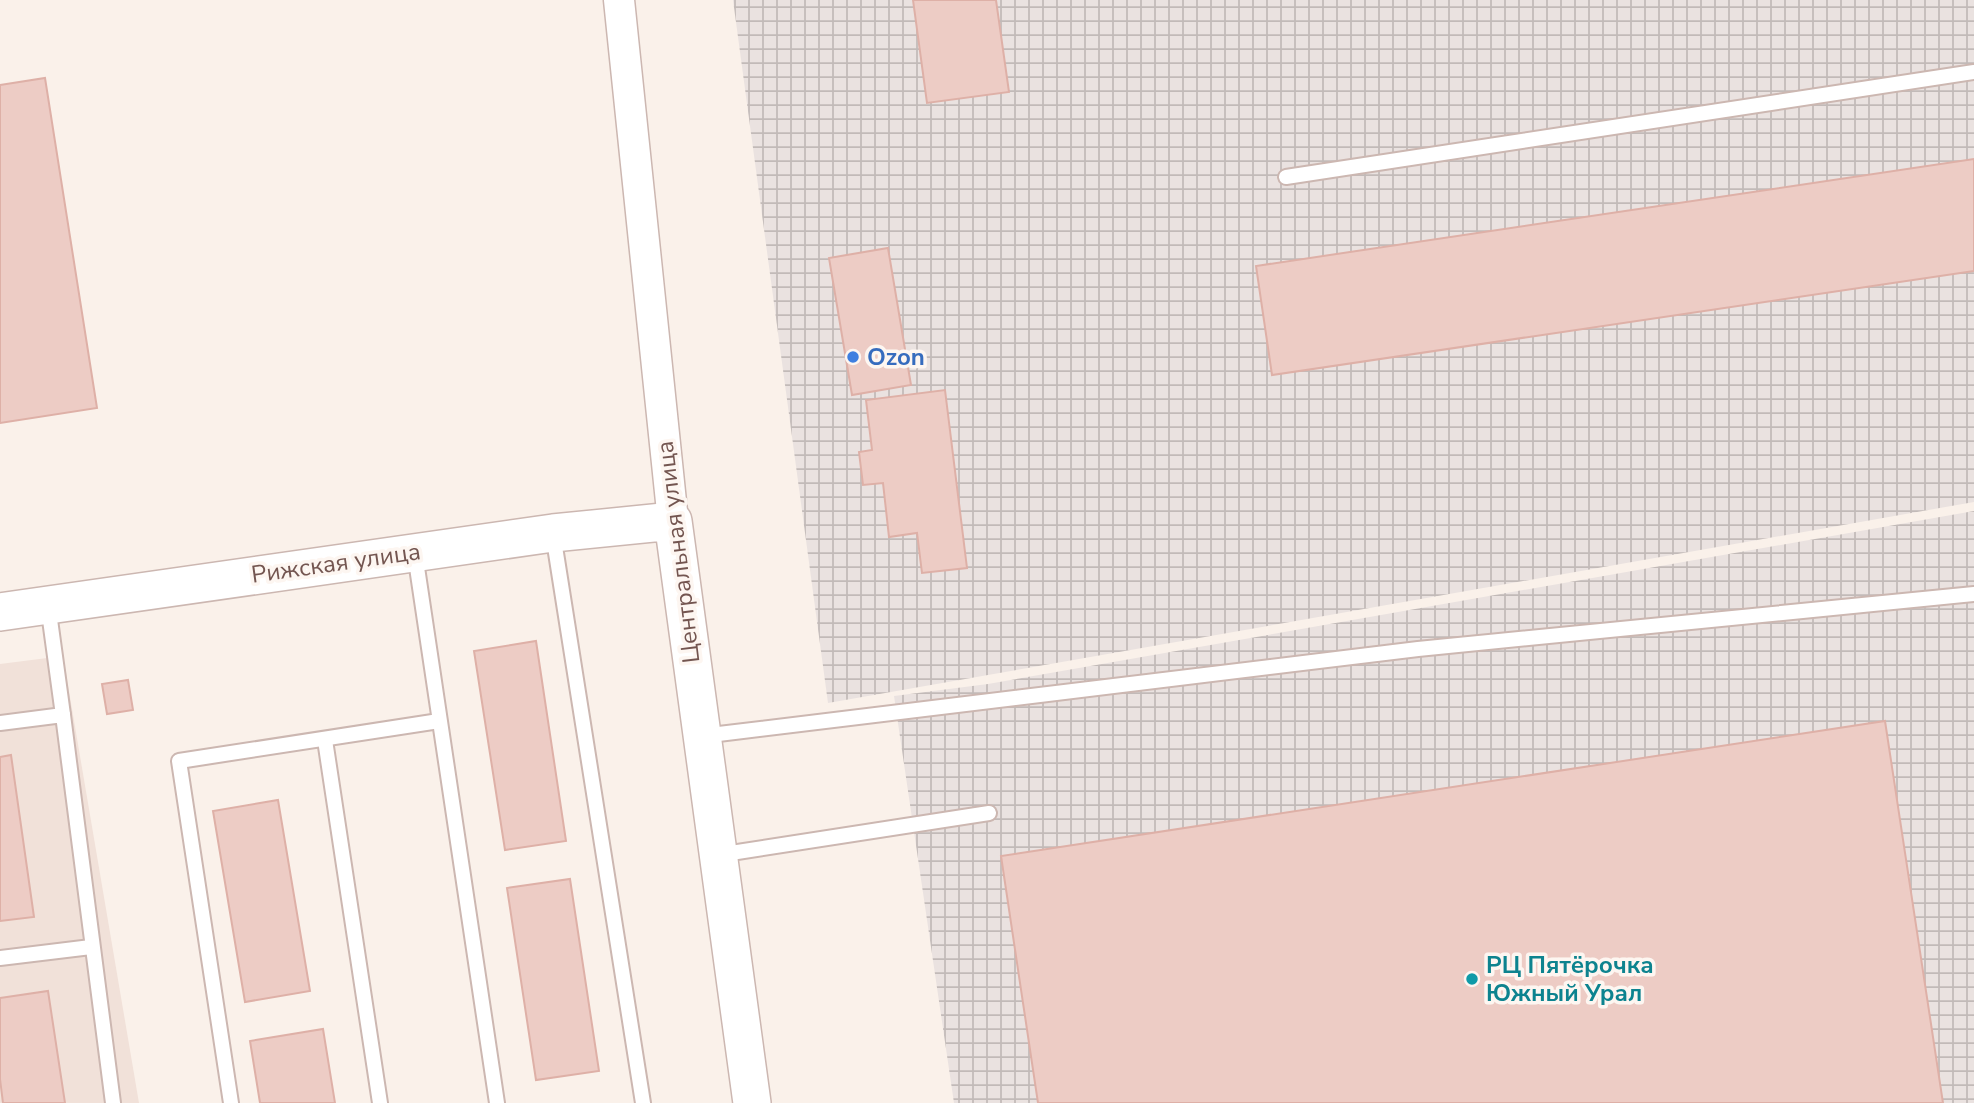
<svg xmlns="http://www.w3.org/2000/svg" width="1974" height="1103" viewBox="0 0 1974 1103" font-family="'Nunito Sans',sans-serif">
<defs>
<pattern id="industrial-grid" width="8" height="8" patternUnits="userSpaceOnUse" patternTransform="scale(1.75)"><rect width="8" height="8" fill="#eae2e0"/><path d="M0 4h8M4 0v8" fill="none" stroke="#c2bab8"/></pattern>
</defs>
<rect width="100%" height="100%" fill="#faf1ea"/>
<polygon fill="#f1e1d9" points="63,656 139,1103 0,1103 0,664"/>
<g fill="url(#industrial-grid)">
<polygon points="733,0 1974,0 1974,502 828,703"/>
<polygon points="1974,511 1974,1103 954,1103 894,696 988,684"/>
</g>
<g fill="#edccc5" stroke="#deb0a7" stroke-width="2">
<polygon points="913,0 996,0 1009,92 927,103"/>
<polygon points="45,78 97,408 0,423 0,85"/>
<polygon points="1974,159 1974,271 1272,375 1256,266"/>
<polygon points="888,248 911,385 852,395 829,258"/>
<polygon points="945,390 967,568 922,573 917,533 889,537 883,483 863,485 859,452 872,450 866,400"/>
<polygon points="536,641 566,841 505,850 474,651"/>
<polygon points="128,680 133,710 107,714 102,684"/>
<polygon points="1885,721 1943,1103 1038,1103 1001,856"/>
<polygon points="11,755 34,917 0,921 0,757"/>
<polygon points="278,800 310,991 245,1002 213,811"/>
<polygon points="570,879 599,1071 536,1080 507,888"/>
<polygon points="48,991 65,1103 3,1103 0,1079 0,998"/>
<polygon points="323,1029 335,1103 260,1103 250,1041"/>
</g>
<g fill="none" stroke-linecap="round" stroke-linejoin="round">
<defs>
<g id="service">
<polyline points="1286,177 1974,72"/>
<polyline points="553,534 643,1103"/>
<polyline points="415,554 497,1103"/>
<polyline points="48,605 63,715"/>
<polyline points="0,723 63,715 113,1103"/>
<polyline points="702,736 1418,649 1974,594"/>
<polyline points="325,740 380,1103"/>
<polyline points="718,855 989,813"/>
<polyline points="0,958 91,947"/>
<polyline points="231,1103 179,761 439,721"/>
</g>
<polyline id="minor" points="619,0 673,521"/>
<polyline id="tertiary" points="0,612 553,533 673,521 752,1103"/>
</defs>
<use href="#service" stroke="#ccb7b1" stroke-width="18"/>
<use href="#minor" stroke="#ccb7b1" stroke-width="33"/>
<use href="#tertiary" stroke="#ccb7b1" stroke-width="40"/>
<use href="#service" stroke="#fff" stroke-width="14"/>
<use href="#minor" stroke="#fff" stroke-width="30"/>
<use href="#tertiary" stroke="#fff" stroke-width="37"/>
</g>
<circle fill="#3f7fe0" stroke="#fdf6f1" stroke-width="2.5" cx="853" cy="357" r="7"/>
<circle fill="#0f9aa8" stroke="#fdf6f1" stroke-width="2.5" cx="1472" cy="979" r="7"/>
<g text-anchor="middle" stroke-width="7" stroke-linejoin="round" paint-order="stroke">
<g font-size="24" font-weight="bold" fill="#366cbe" stroke="#fdf6f1" text-anchor="start">
<text x="867" y="365">Ozon</text>
</g>
<g font-size="24" fill="#735550" stroke="#fdf6f1">
<text transform="translate(678 552) rotate(-97)" y="8">Центральная улица</text>
<text transform="translate(336 563) rotate(-8)" y="8">Рижская улица</text>
</g>
<g font-size="24" font-weight="bold" fill="#0d838f" stroke="#fdf6f1" text-anchor="start">
<text x="1486" y="973">РЦ Пятёрочка<tspan x="1486" dy="28">Южный Урал</tspan></text>
</g>
</g>
</svg>
